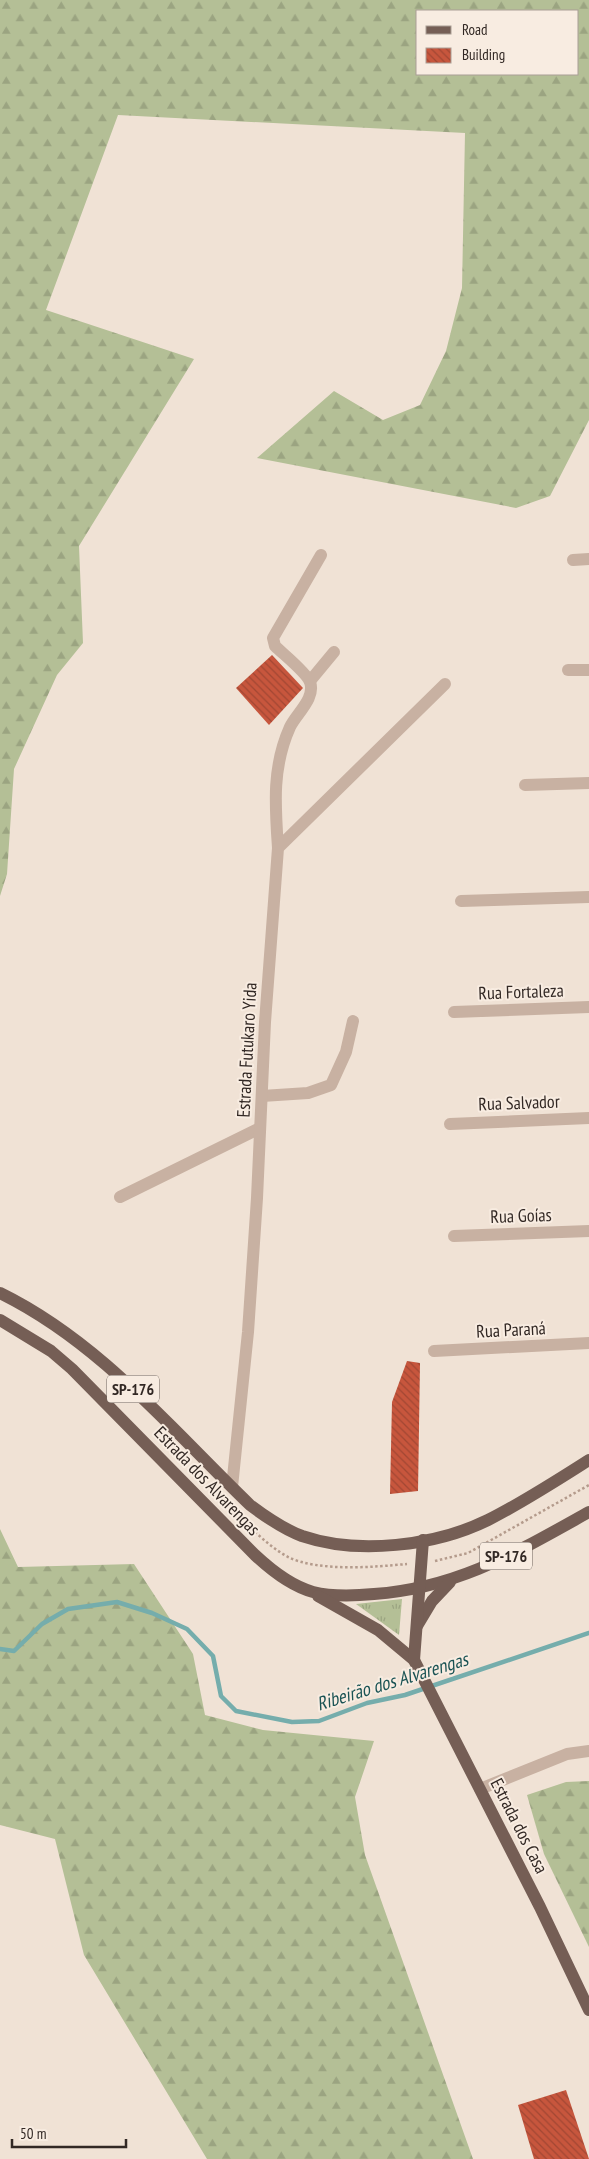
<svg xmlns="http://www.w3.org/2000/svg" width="589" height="2159" viewBox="0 0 589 2159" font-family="'PT Sans Narrow',sans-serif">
<defs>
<pattern id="grass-tufts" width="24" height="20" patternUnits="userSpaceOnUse" patternTransform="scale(1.25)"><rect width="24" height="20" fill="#b4bf96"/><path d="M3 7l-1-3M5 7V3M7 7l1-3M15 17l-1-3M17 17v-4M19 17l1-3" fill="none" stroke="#9ba481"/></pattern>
<pattern id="forest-firs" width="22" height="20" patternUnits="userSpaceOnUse" patternTransform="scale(1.25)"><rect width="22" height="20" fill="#b4bf96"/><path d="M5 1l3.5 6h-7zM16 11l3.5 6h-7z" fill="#9ba481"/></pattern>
<pattern id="building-back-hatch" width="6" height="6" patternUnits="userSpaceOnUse" patternTransform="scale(1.25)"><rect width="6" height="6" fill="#c7563d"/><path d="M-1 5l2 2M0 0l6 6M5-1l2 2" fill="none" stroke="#a24733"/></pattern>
</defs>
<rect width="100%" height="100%" fill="#f0e2d5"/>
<polygon fill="url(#grass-tufts)" points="402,1599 399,1635 356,1604"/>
<g fill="url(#forest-firs)" fill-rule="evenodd">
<path d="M0 0H589V420L550 496 516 508 257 458 334 391 383 420 420 405 446 351 462 288 465 133 118 115 46 310 194 359 79 546 83 643 57 675 14 769 7 874 0 896ZM578 11V74H418V11Z"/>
<polygon points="0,1529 18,1567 134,1564 193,1654 205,1715 263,1730 374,1741 355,1797 365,1855 473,2159 207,2159 84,1955 55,1839 0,1825"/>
<polygon points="589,1781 589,1947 544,1854 527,1795 566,1782"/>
</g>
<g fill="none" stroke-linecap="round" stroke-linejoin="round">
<polyline stroke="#75adac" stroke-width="4.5" points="0,1649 14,1651 42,1624 68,1609 117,1602 152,1613 187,1629 213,1656 221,1696 236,1711 292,1722 319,1721 367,1703 405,1695 589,1633"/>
</g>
<g fill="url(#building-back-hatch)">
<polygon points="272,655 303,688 269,725 236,688"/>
<polygon points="407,1361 420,1363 418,1491 390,1494 392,1402"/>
<polygon points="566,2090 589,2159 534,2159 518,2105"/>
</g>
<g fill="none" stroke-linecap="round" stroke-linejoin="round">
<g stroke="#b49b8c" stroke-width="2.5" stroke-dasharray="2.5 2.5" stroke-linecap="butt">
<path d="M216 1493C238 1514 261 1542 288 1557 319 1572 374 1567 407 1564"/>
<polyline points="435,1561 468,1553 589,1485"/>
</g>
<g stroke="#c8b1a2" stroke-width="12">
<polyline points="573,560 589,559"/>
<polyline points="568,670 589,670"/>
<polyline points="310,681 334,652"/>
<polyline points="525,785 589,783"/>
<path d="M278 848C275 805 272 767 290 727 296 714 316 698 310 682 306 672 283 654 275 646L273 638 321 555"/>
<polyline points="461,901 589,897"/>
<polyline points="454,1012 589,1007"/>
<polyline points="262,1096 308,1093 331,1085 346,1052 353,1021"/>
<polyline points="450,1124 589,1118"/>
<polyline points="120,1197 260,1128"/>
<polyline points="454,1236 589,1231"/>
<polyline points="434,1351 589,1343"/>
<polyline points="232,1487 248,1332 257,1198 265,1022 278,848 445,684"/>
<polyline points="480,1789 567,1754 589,1751"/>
</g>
<g stroke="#755e55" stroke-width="12">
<path d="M0 1293C100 1342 171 1429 250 1505 266 1517 283 1529 302 1536 358 1555 435 1546 488 1520 522 1503 556 1481 589 1460"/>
<path d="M0 1320 51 1351 72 1369 255 1555C271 1570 291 1586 313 1592 333 1597 353 1596 374 1594 458 1588 517 1552 589 1512"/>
<polyline points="318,1596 378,1630 414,1660 540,1907 589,2010"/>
<polyline points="417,1626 432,1601 450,1582"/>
<polyline points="414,1660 423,1540"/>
</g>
</g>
<g text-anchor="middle" stroke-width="4" stroke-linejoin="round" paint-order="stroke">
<g fill="#f8ece1" stroke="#6d635d" stroke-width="1">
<rect x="107" y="1375.5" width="52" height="27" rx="4"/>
<rect x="480" y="1542.5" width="52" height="27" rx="4"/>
</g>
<g font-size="16" font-weight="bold" fill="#322824">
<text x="133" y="1395">SP-176</text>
<text x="506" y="1562">SP-176</text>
</g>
<g font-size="18" fill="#322824" stroke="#f8ece1">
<text transform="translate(521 992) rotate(-2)" y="6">Rua Fortaleza</text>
<text transform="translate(247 1050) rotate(-87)" y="6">Estrada Futukaro Yida</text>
<text transform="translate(519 1103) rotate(-2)" y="6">Rua Salvador</text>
<text transform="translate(521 1216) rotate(-2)" y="6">Rua Goías</text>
<text transform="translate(511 1330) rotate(-3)" y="6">Rua Paraná</text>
<text transform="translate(207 1481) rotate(46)" y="6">Estrada dos Alvarengas</text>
<text transform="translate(519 1826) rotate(63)" y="6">Estrada dos Casa</text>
</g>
<g font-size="19" font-style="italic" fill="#1a5354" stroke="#f8ece1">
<text transform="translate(392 1681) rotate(-17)" y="7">Ribeirão dos Alvarengas</text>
</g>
</g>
<rect x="416" y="10" width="162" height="65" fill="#f8ece1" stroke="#a99e95"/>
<rect x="426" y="26" width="25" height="8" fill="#755e55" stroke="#a99e95"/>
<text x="462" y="35" font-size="15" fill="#322824">Road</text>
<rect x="426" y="48" width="25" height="15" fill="url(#building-back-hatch)" stroke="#a99e95"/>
<text x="462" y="60" font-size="15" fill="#322824">Building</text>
<path d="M12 2139v8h114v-8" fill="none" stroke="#322824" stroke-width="2.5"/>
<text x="20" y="2139" font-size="15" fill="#322824" stroke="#f8ece1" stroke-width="4" paint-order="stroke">50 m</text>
</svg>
